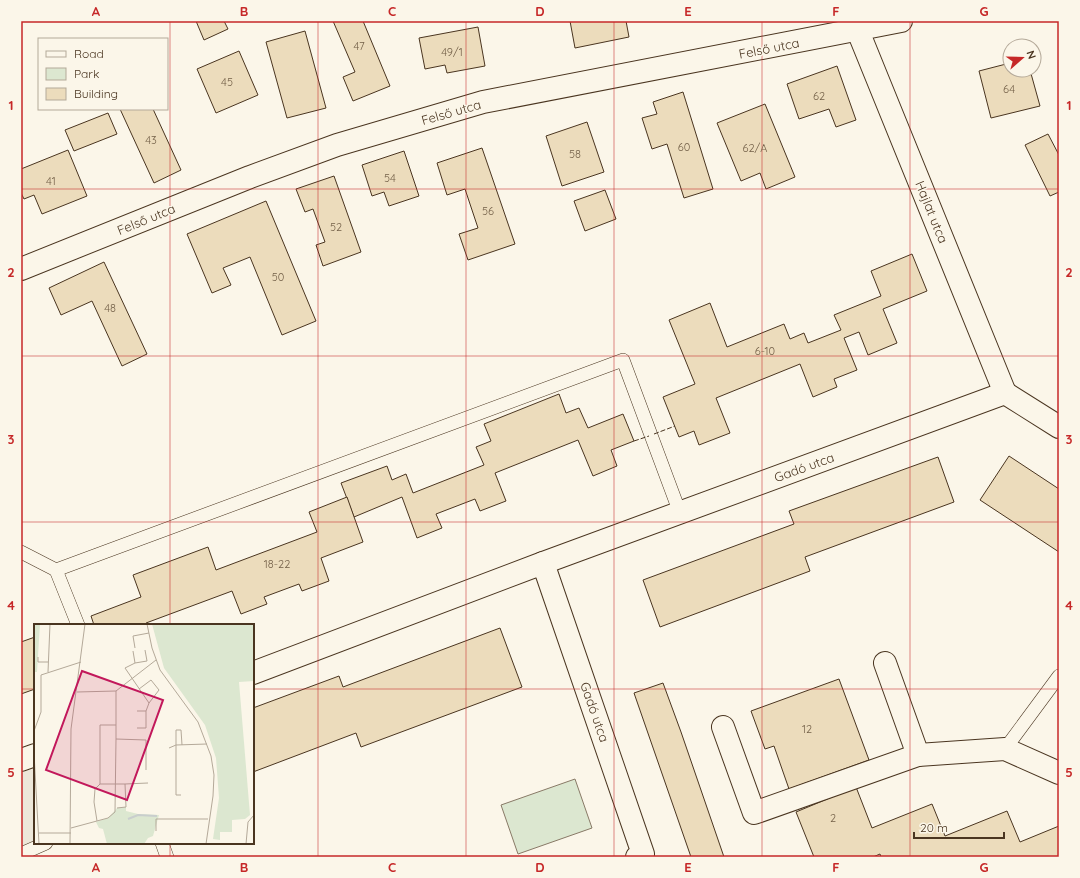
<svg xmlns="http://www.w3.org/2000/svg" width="1080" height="878" viewBox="0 0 1080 878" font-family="Quicksand,sans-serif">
<rect width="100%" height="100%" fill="#fbf6e9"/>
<polygon fill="#dce7d0" stroke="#887966" points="575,779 592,828 518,854 501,805"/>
<polygon fill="#ede7d9" stroke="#887966" points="35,755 35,843 21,854 21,760"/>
<g fill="#ecdcbc" stroke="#4a3520">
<polygon points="196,21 224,21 228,29 204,40"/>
<polygon points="333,21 363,21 390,86 353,101 343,77 355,72"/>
<polygon points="570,21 626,21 629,37 575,48"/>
<polygon points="478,27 485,66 447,73 445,65 425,69 419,38"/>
<polygon points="305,31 326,108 287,118 266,42"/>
<polygon points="239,51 258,95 216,113 197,69"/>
<polygon points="1010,63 1010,70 1030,70 1040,106 991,118 979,71"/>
<polygon points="837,66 856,120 836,127 829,109 799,119 787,84"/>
<polygon points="683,92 713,189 684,198 667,144 652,149 642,118 657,114 653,102"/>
<polygon points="765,104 795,177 766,189 760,173 741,181 717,123"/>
<polygon points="120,109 153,109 181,170 154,183"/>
<polygon points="108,113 117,134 74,151 65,130"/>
<polygon points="587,122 604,172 562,186 546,136"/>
<polygon points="1048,134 1059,155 1059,192 1050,196 1025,145"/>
<polygon points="482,148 515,244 468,260 459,234 478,228 465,189 447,195 437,163"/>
<polygon points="68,150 87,196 42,214 34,195 24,199 21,193 21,169"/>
<polygon points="404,151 419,196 389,206 384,192 372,196 362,165"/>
<polygon points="334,176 361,252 323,266 316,245 325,242 313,209 305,212 296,189"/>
<polygon points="605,190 616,219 585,231 574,201"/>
<polygon points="266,201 316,321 282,335 250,257 223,268 231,285 212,293 187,234"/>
<polygon points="912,254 927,291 883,309 897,343 868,355 859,332 844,338 857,370 834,379 837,387 813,397 800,364 716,398 730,433 699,445 694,431 679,437 663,397 695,384 669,320 710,303 727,347 784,324 790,339 804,333 808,343 841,330 834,315 881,296 871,271"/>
<polygon points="104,262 147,354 122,366 92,301 61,315 49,288"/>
<polygon points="559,394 566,413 579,408 588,428 623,414 634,441 611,450 617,466 593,476 578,440 495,473 506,501 480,511 475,499 436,514 442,528 417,538 402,497 354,517 341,483 387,466 392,480 406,474 413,493 484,465 476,447 491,441 484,424"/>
<polygon points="1009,456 1059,489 1059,552 980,500"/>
<polygon points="938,457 954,502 805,557 810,571 660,627 643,580 794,524 789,511"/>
<polygon points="347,497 363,542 321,558 329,581 302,591 299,584 264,597 267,604 241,614 232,591 146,623 146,625 94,625 91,616 141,597 133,575 208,547 216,570 317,532 309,512"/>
<polygon points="500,628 522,687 361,747 356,733 253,772 253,708 339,676 343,687"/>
<polygon points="35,637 35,689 21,694 21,642"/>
<polygon points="839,679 869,760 789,789 774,746 765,749 751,711"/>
<polygon points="663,683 681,732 724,857 691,857 634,693"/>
<polygon points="856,787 872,828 932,804 945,836 1007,811 1020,842 1059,826 1059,857 881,857 880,854 873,857 814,857 796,812"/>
</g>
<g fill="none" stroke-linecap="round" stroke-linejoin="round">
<defs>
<g id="lane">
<polyline points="21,552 56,570 623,360 680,513"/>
<polyline points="56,570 78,625"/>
<polyline points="1005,749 1059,676"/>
<polyline points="162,843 167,857"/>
<polyline points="21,854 46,843"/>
</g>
<g id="street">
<polyline points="858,31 1005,393"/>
<polyline points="21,269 250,177 337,145 483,102 901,21"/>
<polyline points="543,563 1005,393 1059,427"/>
<polyline points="253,673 543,563 643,854 637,857"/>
<polyline points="723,727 754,813 918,755 885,663"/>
<polyline points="918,755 1005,749 1059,773"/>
<polyline points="21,760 35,755"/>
</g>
</defs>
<use href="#lane" stroke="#4a3520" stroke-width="14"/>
<use href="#street" stroke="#4a3520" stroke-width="24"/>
<use href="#lane" stroke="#fbf6e9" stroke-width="13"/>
<use href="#street" stroke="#fbf6e9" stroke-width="22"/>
<g stroke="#4a3520" stroke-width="1" stroke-dasharray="5 2" stroke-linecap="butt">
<polyline points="654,434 675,426"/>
<polyline points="634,441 649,436"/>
</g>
</g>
<path fill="none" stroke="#c62828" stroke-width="1" stroke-opacity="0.55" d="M170 21V625M318 21V857M466 21V857M614 21V857M762 21V857M910 21V857M21 189H1059M21 356H1059M21 522H1059M21 689H35M253 689H1059M170 843V857"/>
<g text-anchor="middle" stroke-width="3" stroke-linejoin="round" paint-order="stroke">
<g font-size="11" fill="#725f47">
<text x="359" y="50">47</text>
<text x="452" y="56">49/1</text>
<text x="227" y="86">45</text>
<text x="1009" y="93">64</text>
<text x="819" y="100">62</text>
<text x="151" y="144">43</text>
<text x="684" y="151">60</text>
<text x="755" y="152">62/A</text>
<text x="575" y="158">58</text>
<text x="390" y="182">54</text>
<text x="51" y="185">41</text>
<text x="488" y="215">56</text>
<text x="336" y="231">52</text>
<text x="278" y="281">50</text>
<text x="110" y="312">48</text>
<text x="765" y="355">6-10</text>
<text x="277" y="568">18-22</text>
<text x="807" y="733">12</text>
<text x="833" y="822">2</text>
</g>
<g font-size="13" fill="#4a3520" stroke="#fbf6e9">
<text transform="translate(769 48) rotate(-11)" y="5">Felső utca</text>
<text transform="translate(451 112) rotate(-16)" y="5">Felső utca</text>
<text transform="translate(932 212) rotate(68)" y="5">Hajlat utca</text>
<text transform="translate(146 219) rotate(-22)" y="5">Felső utca</text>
<text transform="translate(804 467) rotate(-20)" y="5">Gadó utca</text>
<text transform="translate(595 712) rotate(71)" y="5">Gadó utca</text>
</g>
</g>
<g transform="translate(34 624)">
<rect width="220" height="220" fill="#fbf6e9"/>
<path d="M0 0H6L3 48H0ZM118 0H220V57L205 58 216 191 211 195 198 196V208H186V216L179 215 185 174 182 134 171 101 130 44ZM92 183V187L104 190 125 191 119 212 114 214 110 220H73L69 205 65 204 62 198 74 194 83 184Z" fill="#dce7d0"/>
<path fill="none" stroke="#c9cecd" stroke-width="2" d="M94 195 104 191 123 192"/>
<path fill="none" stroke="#b4a999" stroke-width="1" d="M113 0 118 24 126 46 164 98 177 132 180 151 179 172 172 220M101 24 99 12 115 9M99 27 101 39 91 44 115 79M4 33V38H14M101 39 113 37 111 26M14 48 16 0M105 65 117 56 125 66 115 79 112 87M43 68 82 67M103 87H112V104H103M0 107 7 88V51L47 38M82 115V67L122 36M135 124 142 121V106H147L148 121M0 129 5 220M66 160H91M147 171H142V121L173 120M83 184 92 183 91 160 114 159M63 197 60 178 61 165 66 160V101H82M37 204 74 194 81 188 82 115 112 116V146M122 207V195H174M5 209H37M36 220 37 105 51 0M212 220 214 198 220 191"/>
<path fill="#c2185b" fill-opacity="0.15" stroke="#c2185b" stroke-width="2" d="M48 47 129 76 93 176 12 146Z"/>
<rect width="220" height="220" fill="none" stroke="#4a3520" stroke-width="2"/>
</g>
<rect width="1080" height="878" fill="none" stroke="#fbf6e9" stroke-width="44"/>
<rect x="38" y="38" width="130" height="72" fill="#fbf6e9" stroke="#b4a999"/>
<rect x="46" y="51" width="20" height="6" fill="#fbf6e9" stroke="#b4a999"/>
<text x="74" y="58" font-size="12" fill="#4a3520">Road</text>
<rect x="46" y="68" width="20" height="12" fill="#dce7d0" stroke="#b4a999"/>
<text x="74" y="78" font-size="12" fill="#4a3520">Park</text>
<rect x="46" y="88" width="20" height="12" fill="#ecdcbc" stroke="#b4a999"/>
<text x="74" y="98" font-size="12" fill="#4a3520">Building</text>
<g transform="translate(1022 58) rotate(70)"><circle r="19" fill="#fbf6e9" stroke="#b4a999"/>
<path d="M0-3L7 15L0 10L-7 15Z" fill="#c62828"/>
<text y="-6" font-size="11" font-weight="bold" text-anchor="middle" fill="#4a3520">N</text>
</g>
<path d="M914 832v6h90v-6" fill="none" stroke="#4a3520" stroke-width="2"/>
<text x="920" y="832" font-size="12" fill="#4a3520" stroke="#fbf6e9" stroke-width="3" paint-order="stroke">20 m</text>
<rect x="22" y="22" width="1036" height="834" fill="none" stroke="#c62828" stroke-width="1.5"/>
<g font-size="13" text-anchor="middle" font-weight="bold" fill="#c62828">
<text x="96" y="16">A</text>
<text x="244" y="16">B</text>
<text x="392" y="16">C</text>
<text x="540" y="16">D</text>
<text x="688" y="16">E</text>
<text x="836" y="16">F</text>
<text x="984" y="16">G</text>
<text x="11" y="110">1</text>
<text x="1069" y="110">1</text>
<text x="11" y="277">2</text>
<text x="1069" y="277">2</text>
<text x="11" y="444">3</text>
<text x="1069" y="444">3</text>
<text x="11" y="610">4</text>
<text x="1069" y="610">4</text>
<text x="11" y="777">5</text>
<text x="1069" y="777">5</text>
<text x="96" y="872">A</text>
<text x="244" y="872">B</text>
<text x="392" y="872">C</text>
<text x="540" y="872">D</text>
<text x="688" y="872">E</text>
<text x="836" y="872">F</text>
<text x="984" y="872">G</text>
</g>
</svg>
